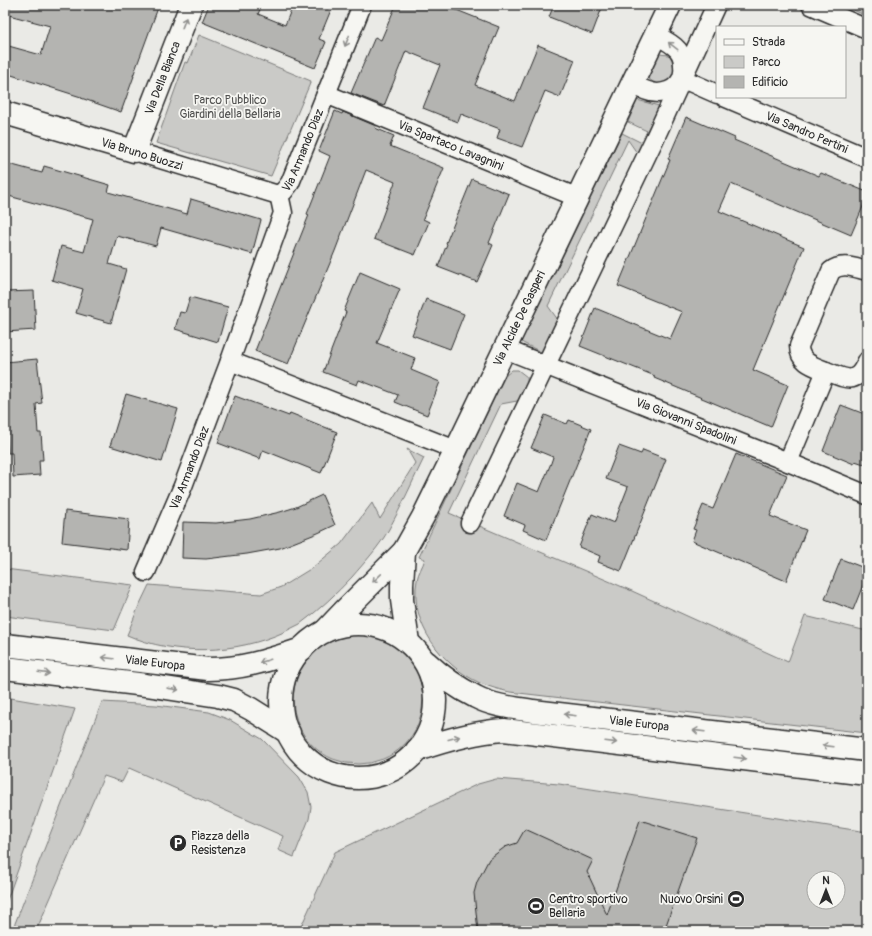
<svg xmlns="http://www.w3.org/2000/svg" width="872" height="936" viewBox="0 0 872 936" font-family="Pangolin,sans-serif">
<rect width="100%" height="100%" fill="#eaeae6"/>
<filter id="ink" filterUnits="userSpaceOnUse"><feTurbulence type="fractalNoise" baseFrequency=".025" numOctaves="2"/><feDisplacementMap in="SourceGraphic" scale="8" xChannelSelector="R" yChannelSelector="G"/><feConvolveMatrix kernelMatrix="1 2 1 2 8 2 1 2 1" color-interpolation-filters="sRGB"/></filter>
<g filter="url(#ink)">
<g fill="#cacac7" stroke="#7a7a79" fill-rule="evenodd">
<polygon points="842,5 867,5 867,16"/>
<polygon points="199,35 311,81 271,176 156,143 185,62 188,63"/>
<path d="M659 54 669 55C672 58 674 60 675 63 678 74 668 87 656 84 653 83 651 80 648 78Z"/>
<polygon points="637,100 659,106 647,131 628,122"/>
<polygon points="622,133 642,143 637,153 628,140 548,306 558,320 543,353 521,342"/>
<path d="M512 370H518L527 377C528 386 524 395 517 401L501 404 449 513 632 591 788 662 805 616 867 631V733L510 692C500 690 490 687 480 683 442 666 409 623 417 580 418 573 423 566 425 559L419 557 504 377Z"/>
<path d="M407 449 424 458C412 482 402 506 389 529 380 546 364 563 352 577 336 594 319 610 300 624 295 627 289 629 284 632 236 654 175 656 127 635L138 608 149 585 261 594 281 587 312 568 341 544 372 503 380 519 415 463Z"/>
<polygon points="5,569 133,585 114,630 5,616"/>
<circle cx="358" cy="699" r="65"/>
<polygon points="5,697 75,709 5,906"/>
<polygon points="102,702 156,705 209,712 230,720 262,739 299,777 308,792 311,807 309,819 294,857 278,850 283,836 129,768 122,782 104,776 36,931 12,931"/>
<path d="M496 779 559 784 867 832V931H299L335 852 478 784ZM814 878H838V902H814Z"/>
</g>
<g fill="#b4b4b1" stroke="#2b2b2b">
<polygon points="5,5 159,5 133,76 134,76 121,112 81,98 81,97 5,73 5,45 41,55 50,26 5,14"/>
<polygon points="209,5 262,5 258,14 285,25 293,5 333,5 319,39 326,42 315,68 202,22"/>
<polygon points="396,5 444,5 499,27 475,85 515,101 538,45 575,60 560,97 545,91 522,147 497,138 500,129 461,114 458,122 423,108 440,65 406,51 384,106 351,93 375,37 381,40"/>
<polygon points="554,5 603,5 592,34 549,17"/>
<polygon points="335,111 342,114 343,112 376,126 375,128 394,136 390,146 444,168 423,219 429,222 415,255 374,239 395,182 366,170 335,251 288,364 255,351 309,215 307,214 330,156 319,151"/>
<polygon points="686,117 735,138 734,140 819,176 821,173 867,192 867,197 851,235 731,184 719,211 804,247 753,370 788,385 771,427 654,378 655,376 580,346 595,308 670,339 682,312 618,286 670,160 668,159"/>
<polygon points="5,163 42,173 44,166 110,185 108,192 187,214 191,199 261,220 252,254 161,228 156,246 117,236 109,264 126,269 111,323 76,313 83,289 52,280 61,246 84,252 93,219 5,195"/>
<polygon points="472,179 509,194 489,243 493,245 477,282 438,267 447,244 446,243"/>
<polygon points="360,272 400,289 377,343 415,358 411,370 440,382 427,415 395,402 398,395 359,380 357,385 323,372 346,312 344,311"/>
<polygon points="34,291 36,330 5,332 5,292"/>
<polygon points="190,297 228,307 218,342 175,329 180,312 185,313"/>
<polygon points="426,299 464,314 450,349 412,335"/>
<polygon points="37,359 42,403 36,404 38,433 41,433 43,460 39,460 40,475 13,477 12,453 8,453 5,405 5,362"/>
<polygon points="126,394 178,409 162,462 110,446"/>
<polygon points="235,396 289,416 290,413 337,432 321,473 263,450 260,459 218,443"/>
<polygon points="841,405 867,415 867,465 855,461 854,464 823,451"/>
<polygon points="545,415 567,424 569,420 591,429 546,540 523,530 525,525 504,516 517,483 539,492 551,463 553,457 531,448"/>
<polygon points="619,446 641,454 643,450 666,459 621,571 598,562 600,556 579,547 592,514 614,523 628,487 606,479"/>
<polygon points="736,454 787,475 770,516 806,530 786,581 692,541 696,530 693,529 703,505 713,509"/>
<polygon points="322,495 335,525 318,533 280,548 247,554 206,559 182,558 183,522 216,523 250,519 280,512 296,507"/>
<polygon points="65,511 129,519 127,550 62,542"/>
<polygon points="841,559 867,569 867,575 853,610 825,599"/>
<polygon points="640,820 697,838 664,931 478,931 474,893 477,882 489,859 505,847 517,843 525,829 593,860 587,872 607,915"/>
</g>
<g fill="none" stroke-linecap="round" stroke-linejoin="round">
<defs>
<g id="minor">
<polyline points="811,5 867,29"/>
<polyline points="683,79 717,94"/>
<path d="M632 84C640 88 649 93 658 93 675 92 685 81 683 65 683 60 682 55 678 50 672 43 663 39 655 35"/>
<path id="s1" d="M326 94 576 197"/>
<path id="s2" d="M724 97 867 158"/>
<polyline points="134,151 275,194 279,194"/>
<path id="s3" d="M279 194 284 191 290 183 362 5"/>
<path id="s4" d="M505 349 788 462 867 495"/>
<polyline points="230,361 456,450"/>
<path d="M826 371C847 379 856 386 867 361"/>
<path d="M788 462 826 371C813 366 799 362 799 346L831 271C842 262 855 268 867 271"/>
<polyline points="470,523 654,140 716,5"/>
<path id="s5" d="M146 572 183 486 230 361 283 213 279 194"/>
</g>
<g id="tertiary">
<path id="s6" d="M5 113 134 151 191 5"/>
<polyline points="404,551 402,585 402,600 408,642"/>
<path id="s7" d="M325 631 344 611 404 551 423 517 456 450 670 5"/>
</g>
<g id="primary">
<circle cx="358" cy="701" r="77"/>
<path id="s8" d="M5 645 208 669C243 669 269 660 302 649"/>
<path id="s9" d="M426 662C441 676 458 688 476 697 493 706 514 708 533 711L867 750"/>
<polyline points="5,668 146,685 218,696 234,700 251,709 289,733"/>
<path d="M417 750C446 740 474 732 504 730L867 774"/>
</g>
</defs>
<use href="#minor" stroke="#2b2b2b" stroke-width="21"/>
<use href="#tertiary" stroke="#2b2b2b" stroke-width="25"/>
<use href="#primary" stroke="#2b2b2b" stroke-width="25"/>
<use href="#minor" stroke="#f6f6f2" stroke-width="18"/>
<use href="#tertiary" stroke="#f6f6f2" stroke-width="22"/>
<use href="#primary" stroke="#f6f6f2" stroke-width="22"/>
</g>
<defs><path id="oneway-shaft" d="M-6 0H5M1.5-3L5.5 0L1.5 3" fill="none" stroke-width="1.6" stroke-linecap="round" stroke-linejoin="round"/></defs>
<g stroke="#90908e">
<use href="#oneway-shaft" transform="translate(184 23) rotate(-69)"/>
<use href="#oneway-shaft" transform="translate(347 41) rotate(112)"/>
<use href="#oneway-shaft" transform="translate(673 46) rotate(-142)"/>
<use href="#oneway-shaft" transform="translate(377 578) rotate(136)"/>
<use href="#oneway-shaft" transform="translate(108 658) rotate(-173)"/>
<use href="#oneway-shaft" transform="translate(265 661) rotate(163)"/>
<use href="#oneway-shaft" transform="translate(44 673) rotate(7)"/>
<use href="#oneway-shaft" transform="translate(173 689) rotate(8)"/>
<use href="#oneway-shaft" transform="translate(570 715) rotate(-173)"/>
<use href="#oneway-shaft" transform="translate(699 731) rotate(-173)"/>
<use href="#oneway-shaft" transform="translate(454 738) rotate(-14)"/>
<use href="#oneway-shaft" transform="translate(611 742) rotate(7)"/>
<use href="#oneway-shaft" transform="translate(828 746) rotate(-173)"/>
<use href="#oneway-shaft" transform="translate(740 758) rotate(7)"/>
</g>
</g>
<defs>
<symbol id="parking-disc" viewBox="-11 -11 22 22"><circle r="9.5" fill="#2b2b2b" stroke="#f6f6f2"/><path d="M-3.5-5.5H1a3.5 3.5 0 0 1 0 7H-1V5.5H-3.5ZM-1-3.4V-.6H.8a1.4 1.4 0 0 0 0-2.8Z" fill="#fff"/></symbol>
<symbol id="stadium-disc" viewBox="-11 -11 22 22"><circle r="9.5" fill="#2b2b2b" stroke="#f6f6f2"/><path d="M0-5a6.5 5 0 1 0 0 10a6.5 5 0 1 0 0-10ZM-3.5-1.8h7v3.6h-7Z" fill="#fff"/></symbol>
</defs>
<g fill-rule="evenodd">
<use href="#parking-disc" x="168" y="833" width="20" height="20"/>
<use href="#stadium-disc" x="726" y="889" width="20" height="20"/>
<use href="#stadium-disc" x="526" y="896" width="20" height="20"/>
</g>
<g text-anchor="middle" stroke-width="3.5" stroke-linejoin="round" paint-order="stroke">
<g font-size="12" fill="#2b2b2b" stroke="#f6f6f2">
<text dy="4" stroke="none"><textPath href="#s6" startOffset="213">Via Della Bianca</textPath></text>
<text dy="4" stroke="none"><textPath href="#s2" startOffset="90">Via Sandro Pertini</textPath></text>
<text dy="4" stroke="none"><textPath href="#s1" startOffset="135">Via Spartaco Lavagnini</textPath></text>
<text dy="4" stroke="none"><textPath href="#s3" startOffset="51">Via Armando Diaz</textPath></text>
<text transform="translate(142 154) rotate(17)" y="4">Via Bruno Buozzi</text>
<text dy="4" stroke="none"><textPath href="#s7" startOffset="372">Via Alcide De Gasperi</textPath></text>
<text dy="4" stroke="none"><textPath href="#s4" startOffset="195">Via Giovanni Spadolini</textPath></text>
<text dy="4" stroke="none"><textPath href="#s5" startOffset="113">Via Armando Diaz</textPath></text>
<text dy="4" stroke="none"><textPath href="#s8" startOffset="151">Viale Europa</textPath></text>
<text dy="4" stroke="none"><textPath href="#s9" startOffset="227">Viale Europa</textPath></text>
</g>
<g font-size="12" fill="#535352" stroke="#f6f6f2">
<text x="230" y="104">Parco Pubblico<tspan x="230" dy="14">Giardini della Bellaria</tspan></text>
</g>
<g font-size="12" fill="#2b2b2b" stroke="#f6f6f2" text-anchor="start">
<text x="191" y="840">Piazza della<tspan x="191" dy="14">Resistenza</tspan></text>
<text x="549" y="903">Centro sportivo<tspan x="549" dy="14">Bellaria</tspan></text>
<text x="723" y="903" text-anchor="end">Nuovo Orsini</text>
</g>
</g>
<rect width="872" height="936" fill="none" stroke="#f6f6f2" stroke-width="20"/>
<rect x="10" y="10" width="852" height="916" fill="none" stroke="#2b2b2b" stroke-width="1.5" filter="url(#ink)"/>
<rect x="716" y="26" width="130" height="72" fill="#f6f6f2" stroke="#a5a5a2"/>
<rect x="724" y="39" width="20" height="6" fill="#f6f6f2" stroke="#a5a5a2"/>
<text x="752" y="46" font-size="12" fill="#2b2b2b">Strada</text>
<rect x="724" y="56" width="20" height="12" fill="#cacac7" stroke="#a5a5a2"/>
<text x="752" y="66" font-size="12" fill="#2b2b2b">Parco</text>
<rect x="724" y="76" width="20" height="12" fill="#b4b4b1" stroke="#a5a5a2"/>
<text x="752" y="86" font-size="12" fill="#2b2b2b">Edificio</text>
<g transform="translate(826 890)"><circle r="19" fill="#f6f6f2" stroke="#a5a5a2"/>
<path d="M0-3L7 15L0 10L-7 15Z" fill="#2b2b2b"/>
<text y="-6" font-size="11" font-weight="bold" text-anchor="middle" fill="#2b2b2b">N</text>
</g>
</svg>
